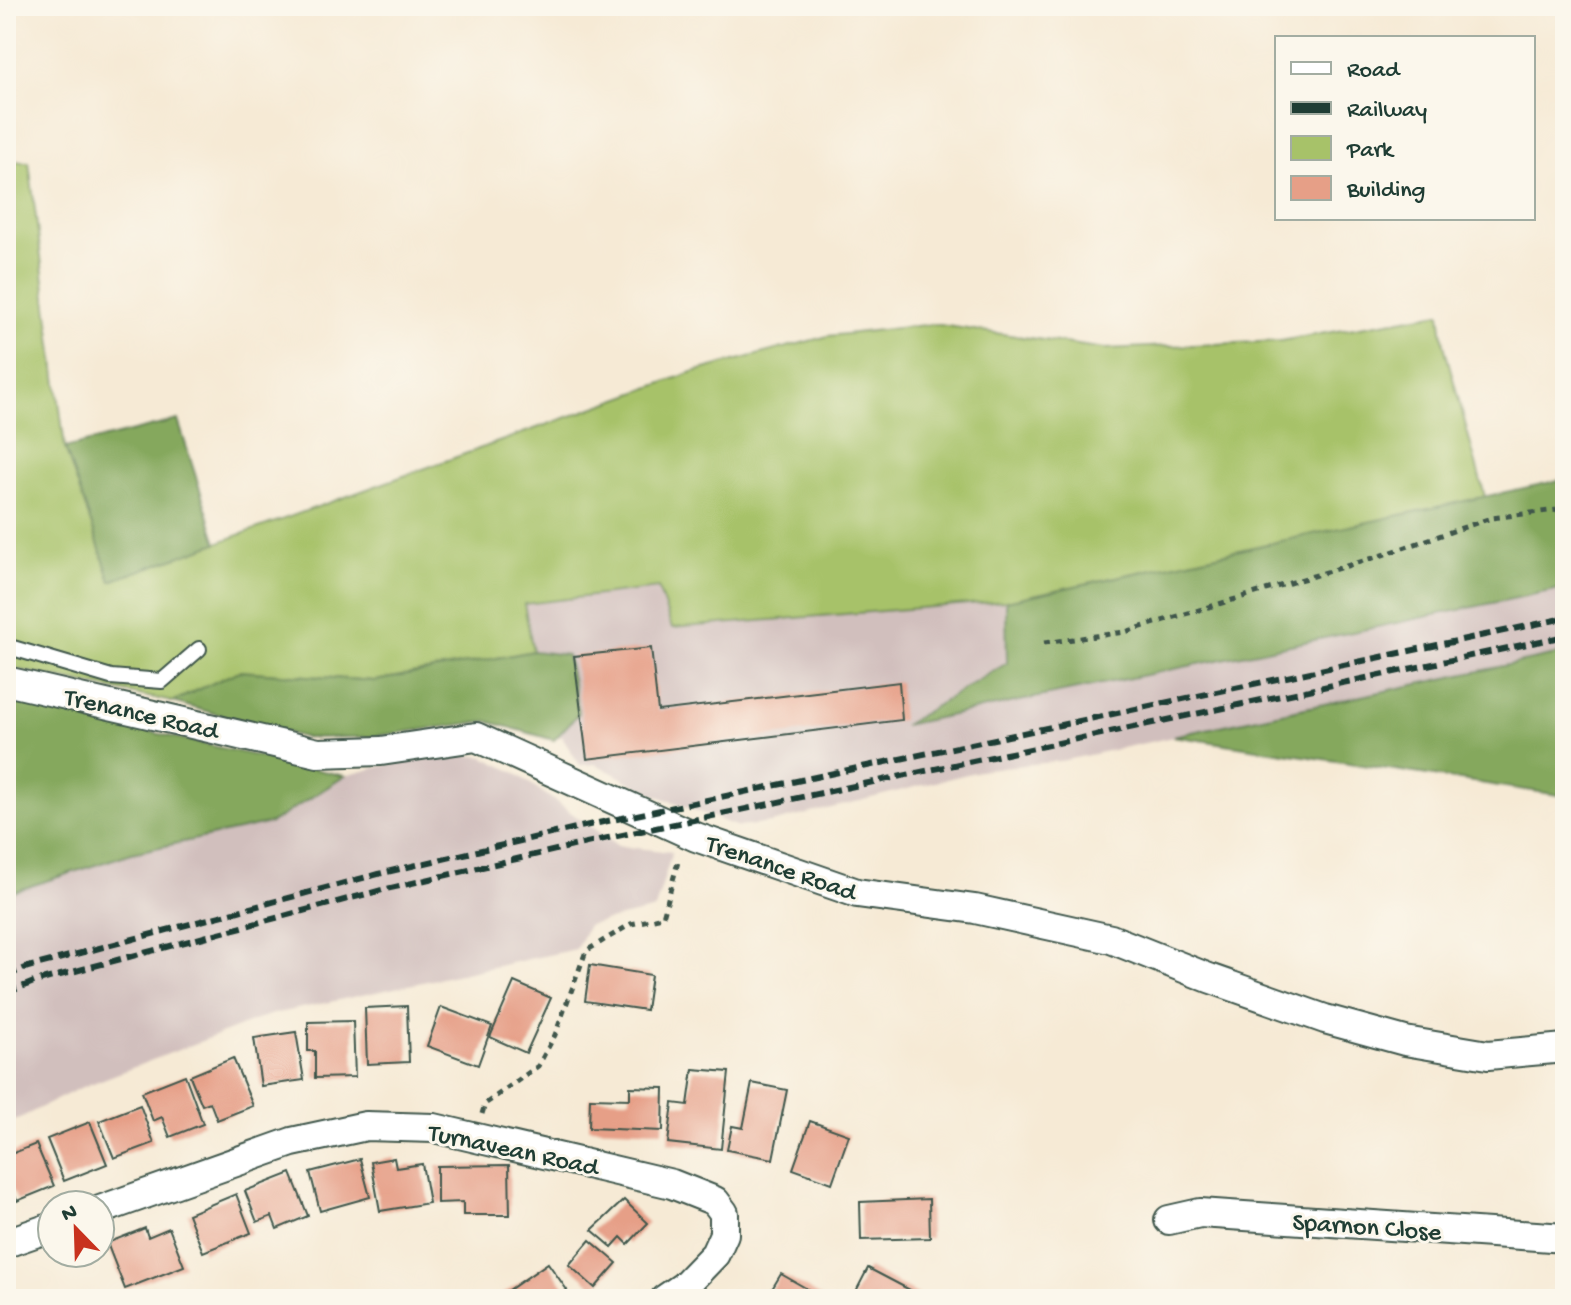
<svg xmlns="http://www.w3.org/2000/svg" width="1571" height="1305" viewBox="0 0 1571 1305" font-family="'Gochi Hand',sans-serif">
<rect width="100%" height="100%" fill="#fbf7ec"/>
<filter id="ink" filterUnits="userSpaceOnUse"><feTurbulence type="fractalNoise" baseFrequency=".0125" numOctaves="2"/><feDisplacementMap in="SourceGraphic" scale="16" xChannelSelector="R" yChannelSelector="G"/><feConvolveMatrix kernelMatrix="1 2 1 2 8 2 1 2 1" color-interpolation-filters="sRGB"/></filter>
<filter id="wash" filterUnits="userSpaceOnUse"><feTurbulence type="fractalNoise" baseFrequency=".006" numOctaves="4" result="noise"/><feDisplacementMap in="SourceGraphic" scale="32" xChannelSelector="R" yChannelSelector="G"/><feGaussianBlur stdDeviation="1.8" result="paint"/><feColorMatrix in="noise" values="0 0 0 0 0 0 0 0 0 0 0 0 0 0 0 0 0 1.4 0 .05"/><feComposite in="paint" operator="in"/></filter>
<g filter="url(#wash)">
<rect width="100%" height="100%" fill="#f6ead5"/>
<g fill="#d1bfbd">
<polygon points="652,565 672,628 1006,601 1007,663 908,724 1565,588 1565,653 1061,761 987,769 771,823 738,827 648,792 596,764 580,765 561,736 554,740 536,724 287,691 445,620"/>
<polygon points="455,754 484,757 514,772 618,846 672,852 655,909 588,925 576,949 269,1015 80,1088 6,1125 6,895 132,853 271,823 345,776 394,763"/>
</g>
<polygon fill="#a7c269" stroke="#63804e" stroke-width="2" points="6,161 29,162 65,448 111,581 693,372 828,336 933,324 1105,349 1280,341 1440,313 1444,345 1485,497 1006,601 672,628 658,588 524,604 533,651 375,681 239,671 172,702 6,667"/>
<g fill="#85a85d" stroke="#527248" stroke-width="2">
<polygon points="178,420 217,543 111,581 65,448"/>
<polygon points="1565,479 1565,588 904,725 1007,663 1006,601"/>
<polygon points="533,651 567,655 579,713 554,740 487,721 368,737 306,738 172,702 239,671 375,681"/>
<polygon points="1565,653 1565,796 1173,736"/>
<polygon points="6,699 345,776 271,823 132,853 6,894"/>
</g>
<g id="blocks">
<g fill="#e69f87">
<polygon points="651,648 658,711 899,682 902,720 587,759 574,656"/>
<polygon points="590,965 651,975 646,1010 585,1001"/>
<polygon points="514,982 551,998 526,1053 490,1037"/>
<polygon points="407,1006 409,1062 367,1064 365,1008"/>
<polygon points="441,1007 492,1026 478,1065 427,1046"/>
<polygon points="353,1021 355,1077 315,1078 315,1051 308,1051 308,1022"/>
<polygon points="296,1032 304,1080 261,1086 254,1038"/>
<polygon points="233,1058 253,1106 217,1120 210,1102 202,1105 190,1076"/>
<polygon points="693,1069 729,1072 721,1149 668,1143 673,1103 688,1105"/>
<polygon points="185,1075 203,1124 170,1137 162,1117 153,1121 142,1092"/>
<polygon points="752,1083 787,1090 773,1159 727,1150 732,1126 743,1128"/>
<polygon points="630,1087 664,1088 663,1131 589,1128 590,1098 630,1099"/>
<polygon points="140,1105 154,1143 114,1158 99,1121"/>
<polygon points="810,1121 849,1135 832,1183 793,1169"/>
<polygon points="90,1122 107,1164 64,1181 47,1139"/>
<polygon points="36,1144 54,1186 17,1201 12,1189 6,1191 6,1156"/>
<polygon points="394,1158 396,1168 422,1164 429,1203 380,1211 371,1162"/>
<polygon points="360,1159 370,1197 320,1211 310,1172"/>
<polygon points="509,1165 510,1215 463,1215 463,1202 437,1203 437,1166"/>
<polygon points="291,1173 308,1216 277,1229 272,1216 257,1222 245,1191"/>
<polygon points="236,1194 251,1233 203,1252 188,1214"/>
<polygon points="929,1199 930,1238 861,1240 860,1202"/>
<polygon points="624,1200 648,1223 628,1244 621,1237 612,1247 592,1230"/>
<polygon points="145,1228 148,1237 169,1228 184,1266 125,1289 107,1243"/>
<polygon points="590,1240 617,1263 595,1288 569,1265"/>
<polygon points="548,1263 567,1290 555,1299 496,1299"/>
<polygon points="868,1268 927,1299 852,1299"/>
<polygon points="781,1274 825,1299 766,1299"/>
</g>
</g>
</g>
<g filter="url(#ink)">
<use href="#blocks" fill-opacity="0" stroke="#3f574c" stroke-width="2"/>
<g fill="none" stroke-linecap="round" stroke-linejoin="round">
<defs>
<polyline id="service" points="6,646 111,677 162,681 199,649"/>
<g id="minor">
<polyline points="6,681 318,753 381,751 476,737 696,837 857,893 975,909 1111,939 1209,978 1325,1019 1405,1041 1488,1055 1565,1048"/>
<polyline points="100,1210 292,1142 366,1126 434,1128 672,1184 715,1201 724,1213 724,1234 715,1254 684,1286 665,1299"/>
<polyline points="1169,1220 1200,1213 1565,1238"/>
<polyline points="6,1243 52,1227"/>
</g>
</defs>
<use href="#service" stroke="#3f574c" stroke-width="18"/>
<use href="#minor" stroke="#3f574c" stroke-width="32"/>
<g stroke="#3f574c" stroke-width="5" stroke-dasharray="6 6" stroke-linecap="butt">
<polyline points="1044,643 1125,632 1380,556 1491,518 1565,509"/>
<polyline points="482,1114 485,1104 538,1066 555,1035 586,951 631,924 663,917 679,858"/>
</g>
<use href="#service" stroke="#fff" stroke-width="14"/>
<use href="#minor" stroke="#fff" stroke-width="28"/>
<g stroke="#1f3d34" stroke-width="6" stroke-dasharray="12 6" stroke-linecap="butt">
<polyline points="6,976 28,967 378,874 589,825 1565,618"/>
<polyline points="6,993 34,982 382,890 608,838 1565,636"/>
</g>
</g>
</g>
<g text-anchor="middle" stroke-width="6" stroke-linejoin="round" paint-order="stroke">
<g font-size="26" fill="#1f3d34" stroke="#fbf7ec">
<text transform="translate(142 712) rotate(13)" y="9">Trenance Road</text>
<text transform="translate(782 866) rotate(19)" y="9">Trenance Road</text>
<text transform="translate(514 1148) rotate(12)" y="9">Turnavean Road</text>
<text transform="translate(1367 1225) rotate(4)" y="9">Sparnon Close</text>
</g>
</g>
<rect width="1571" height="1305" fill="none" stroke="#fbf7ec" stroke-width="32"/>
<rect x="1275" y="36" width="260" height="184" fill="#fbf7ec" stroke="#a3ada2" stroke-width="2"/>
<rect x="1291" y="62" width="40" height="12" fill="#ffffff" stroke="#a3ada2" stroke-width="2"/>
<text x="1347" y="76" font-size="24" fill="#1f3d34">Road</text>
<rect x="1291" y="102" width="40" height="12" fill="#1f3d34" stroke="#a3ada2" stroke-width="2"/>
<text x="1347" y="116" font-size="24" fill="#1f3d34">Railway</text>
<rect x="1291" y="136" width="40" height="24" fill="#a7c269" stroke="#a3ada2" stroke-width="2"/>
<text x="1347" y="156" font-size="24" fill="#1f3d34">Park</text>
<rect x="1291" y="176" width="40" height="24" fill="#e69f87" stroke="#a3ada2" stroke-width="2"/>
<text x="1347" y="196" font-size="24" fill="#1f3d34">Building</text>
<g transform="translate(76 1229) rotate(337)"><circle r="38" fill="#fbf7ec" stroke="#a3ada2" stroke-width="2"/>
<path d="M0-6L14 30L0 20L-14 30Z" fill="#c8321e"/>
<text y="-12" font-size="22" font-weight="bold" text-anchor="middle" fill="#1f3d34">N</text>
</g>
</svg>
